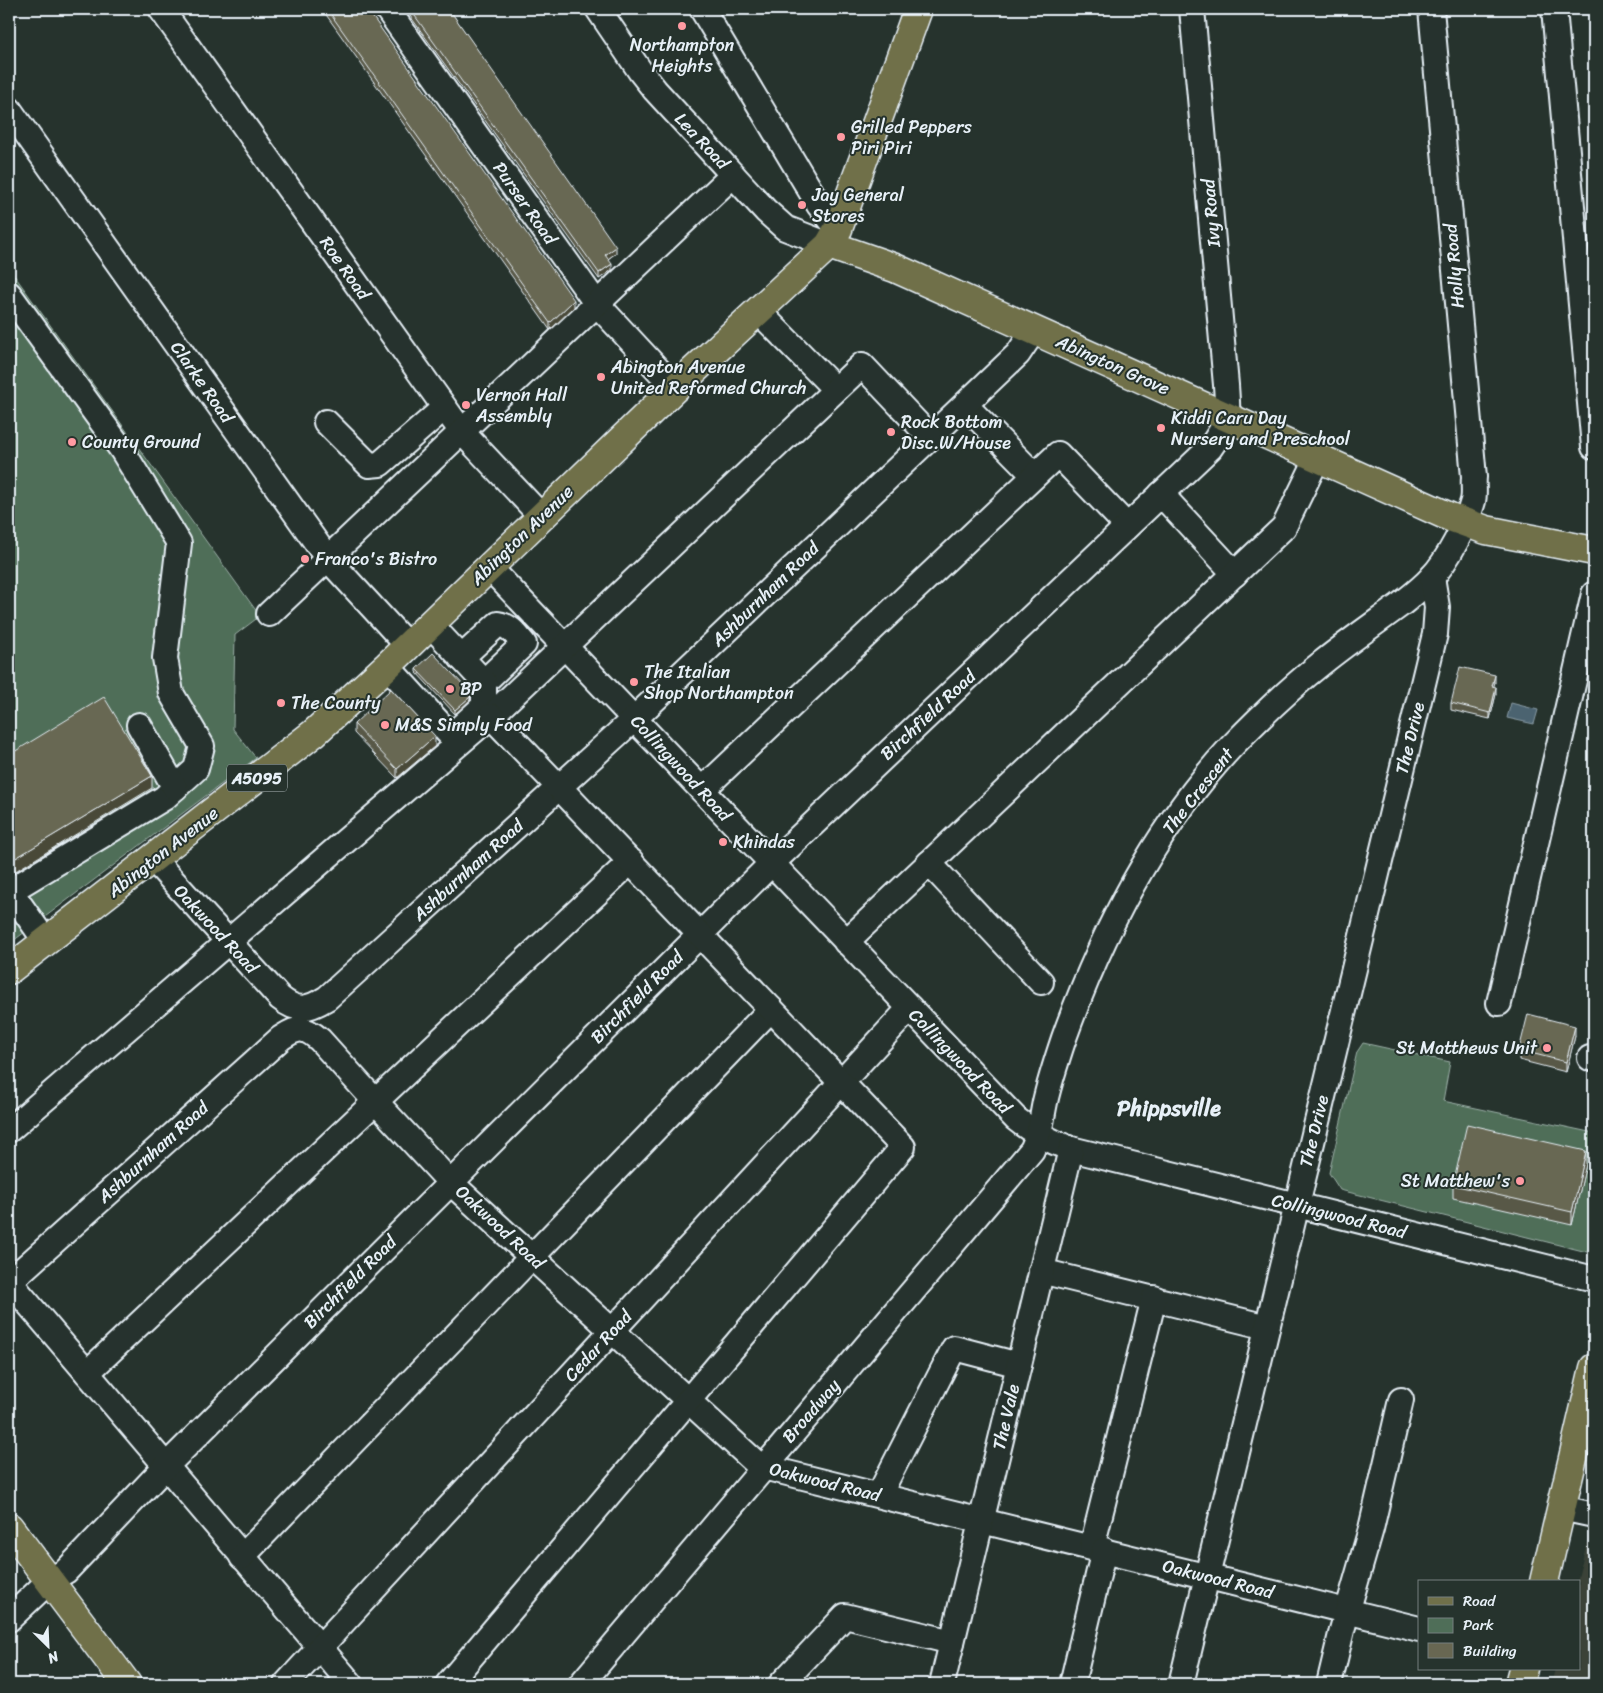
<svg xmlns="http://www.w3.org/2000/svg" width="1603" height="1693" viewBox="0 0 1603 1693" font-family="Sriracha,sans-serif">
<rect width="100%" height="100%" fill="#26332d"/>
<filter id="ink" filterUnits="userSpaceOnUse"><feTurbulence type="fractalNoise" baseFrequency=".02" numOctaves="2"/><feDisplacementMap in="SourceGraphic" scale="10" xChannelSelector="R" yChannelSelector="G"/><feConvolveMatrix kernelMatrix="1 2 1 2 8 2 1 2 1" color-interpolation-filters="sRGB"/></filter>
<g filter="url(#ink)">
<polygon fill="#3a4338" points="1594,1515 1594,1684 1551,1684 1555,1669 1579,1669 1579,1582 1577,1582"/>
<g fill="#4f6e58" stroke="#9cb0a8">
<polygon points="9,268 260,616 235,635 233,729 256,758 9,944"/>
<polygon points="1363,1043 1450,1062 1443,1101 1594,1133 1594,1243 1587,1252 1340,1190 1329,1173 1357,1052"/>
</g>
<polygon fill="#4b636f" stroke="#8a9ca6" points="1511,703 1538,710 1534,724 1507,718"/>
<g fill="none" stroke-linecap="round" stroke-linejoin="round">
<defs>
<g id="minor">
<polyline points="161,9 462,432 541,516"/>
<polyline points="387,9 596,303 675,388"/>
<polyline points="598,9 640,71 655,90 766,211 785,228 829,245"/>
<polyline points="702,9 819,205 838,229"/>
<polyline points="1554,9 1594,447"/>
<polyline points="9,109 328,559 408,646"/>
<polyline points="9,294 122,450 179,543 165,658 171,693 202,746 196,769 164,798 10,891"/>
<polyline points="758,311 835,389"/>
<polyline points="965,405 1034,475"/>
<polyline points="326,422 369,465 380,464 444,408"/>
<polyline points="1161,494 1235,574"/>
<path d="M489 567 1016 1119C1033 1133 1050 1141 1071 1149L1594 1279"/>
<polyline points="269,614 733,175"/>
<path d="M461 658 498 624C511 626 516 635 524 644L484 682"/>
<polyline points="387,666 451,736 484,706 484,682 430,624"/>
<polyline points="139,725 175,788"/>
<polyline points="702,790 1058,454 1127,526"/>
<path d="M153 859 280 998C298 1013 309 1009 327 998L634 719 1018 354 1034 330"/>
<polyline points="929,863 1041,982"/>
<polyline points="9,889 46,942"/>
<polyline points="846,942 1284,527 1318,457"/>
<polyline points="1499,1003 1594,594"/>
<polyline points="1590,1058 1594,1058"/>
<polyline points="9,1130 491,716 862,365 930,437"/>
<polyline points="1041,1271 1267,1327"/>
<polyline points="9,1281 351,1684"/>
<path d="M9 1282 281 1038C298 1027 304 1026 320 1040L375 1101 450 1182 754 1461 763 1467 1419 1629"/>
<polyline points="87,1373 631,861"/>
<polyline points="879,1495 954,1348 1019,1365"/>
<polyline points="1561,1508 1594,1515"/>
<polyline points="1092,1547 1154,1298"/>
<polyline points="242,1557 771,1009"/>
<path d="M9 1619 50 1580 66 1571 166 1466 771 864 1210 448C1230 420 1228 417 1226 385L1192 9"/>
<polyline points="286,1684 910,1008"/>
<polyline points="448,1684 903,1147 491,716"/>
<path d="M581 1684 1032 1150C1041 1132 1041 1121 1045 1102 1050 1080 1057 1059 1064 1038 1102 932 1154 830 1231 747 1260 717 1290 688 1323 662 1348 642 1374 624 1400 605 1410 597 1422 588 1431 578 1447 562 1467 523 1473 501 1475 494 1473 485 1474 477L1431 9"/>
<polyline points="781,1684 845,1616 952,1642"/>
<polyline points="942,1684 1071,1149"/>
<polyline points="1072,1684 1104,1550"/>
<polyline points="1181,1684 1435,634 1437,607 1432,577"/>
<polyline points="1329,1684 1342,1630 1371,1529 1401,1400"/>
</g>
<g id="major">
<polyline points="829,245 895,268 1450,517 1486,530 1594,551"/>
<polyline points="9,970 314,733 387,666 675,388 829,245 838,229 918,9"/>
<polyline points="9,1527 127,1684"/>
<polyline points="1544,1582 1594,1368"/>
<polyline points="1519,1684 1523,1669"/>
</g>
</defs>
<use href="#minor" stroke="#e8f1f8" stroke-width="28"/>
<use href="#major" stroke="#e8f1f8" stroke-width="31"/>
<use href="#minor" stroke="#26332d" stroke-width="24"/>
<use href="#major" stroke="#70704a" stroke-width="28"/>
</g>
<g fill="#595947" stroke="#e8f1f8">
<polygon points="322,9 367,9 574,307 550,330"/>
<polygon points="405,9 449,9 616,253 608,259 612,270 599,279"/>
<polygon points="416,669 470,700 455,714 416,672"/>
<polygon points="1495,682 1493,687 1496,694 1490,719 1451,710 1451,703"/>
<polygon points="354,724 435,746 397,778 354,733"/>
<polygon points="1575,1036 1566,1072 1519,1060 1519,1050"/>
<polygon points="1586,1164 1572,1225 1453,1198 1453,1185"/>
</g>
<g fill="#494839" stroke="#e8f1f8">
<polygon points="616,247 616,253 605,261 605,255"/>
<polygon points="612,264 612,270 599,279 599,273"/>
<polygon points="574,300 574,307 550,330 550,323"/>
<polygon points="1495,675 1495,682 1492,693 1492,686"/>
<polygon points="1496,687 1496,694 1490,719 1490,713"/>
<polygon points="470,697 470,700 455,714 455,710"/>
<polygon points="435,736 435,746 397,778 397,769"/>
<polygon points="152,776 152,788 9,875 9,862"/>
<polygon points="1575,1026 1575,1036 1566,1072 1566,1062"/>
<polygon points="1586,1151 1586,1164 1572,1225 1572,1212"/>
</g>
<g fill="#686752" stroke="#e8f1f8">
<polygon points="327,9 367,9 574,300 550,323"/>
<polygon points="410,9 449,9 616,247 605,255 612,264 599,273"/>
<polygon points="433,653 470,692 470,697 455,710 416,669"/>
<polygon points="1460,667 1495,675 1492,686 1496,687 1490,713 1451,703"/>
<polygon points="391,689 435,736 397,769 354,724"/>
<polygon points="104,697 152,776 9,862 9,755"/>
<polygon points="1528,1014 1575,1026 1566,1062 1519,1050"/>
<polygon points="1467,1124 1586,1151 1572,1212 1453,1185"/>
</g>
</g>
<g fill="#ff9aa2" stroke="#26332d" stroke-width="2">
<circle cx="682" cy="26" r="5"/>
<circle cx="841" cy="137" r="5"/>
<circle cx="802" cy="205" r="5"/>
<circle cx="601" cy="377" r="5"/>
<circle cx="466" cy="405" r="5"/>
<circle cx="1161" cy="428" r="5"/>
<circle cx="891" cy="432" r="5"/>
<circle cx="72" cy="442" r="5"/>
<circle cx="305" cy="559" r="5"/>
<circle cx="634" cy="682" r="5"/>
<circle cx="450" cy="689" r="5"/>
<circle cx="281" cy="703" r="5"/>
<circle cx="385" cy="725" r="5"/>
<circle cx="723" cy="842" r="5"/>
<circle cx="1547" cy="1048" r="5"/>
<circle cx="1520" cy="1181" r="5"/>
</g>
<g text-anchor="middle" stroke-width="4" stroke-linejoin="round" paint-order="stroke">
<rect fill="#26332d" stroke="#aeb8bb" stroke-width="1" x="227" y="764.5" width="60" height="27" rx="4"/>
<g font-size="16" font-weight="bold" fill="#e8f1f8">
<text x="257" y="784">A5095</text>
</g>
<g font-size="18" fill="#e8f1f8" stroke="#26332d" text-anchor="start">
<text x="682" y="51" text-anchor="middle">Northampton<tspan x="682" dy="21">Heights</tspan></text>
<text x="851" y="133">Grilled Peppers<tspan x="851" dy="21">Piri Piri</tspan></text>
<text x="812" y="201">Jay General<tspan x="812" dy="21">Stores</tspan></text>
<text x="611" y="373">Abington Avenue<tspan x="611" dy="21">United Reformed Church</tspan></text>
<text x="476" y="401">Vernon Hall<tspan x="476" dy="21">Assembly</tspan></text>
<text x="1171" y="424">Kiddi Caru Day<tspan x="1171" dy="21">Nursery and Preschool</tspan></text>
<text x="901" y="428">Rock Bottom<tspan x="901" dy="21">Disc.W/House</tspan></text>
<text x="82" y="448">County Ground</text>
<text x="315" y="565">Franco's Bistro</text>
<text x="644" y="678">The Italian<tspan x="644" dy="21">Shop Northampton</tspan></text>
<text x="460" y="695">BP</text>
<text x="291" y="709">The County</text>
<text x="395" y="731">M&amp;S Simply Food</text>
<text x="733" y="848">Khindas</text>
<text x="1537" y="1054" text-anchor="end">St Matthews Unit</text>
<text x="1510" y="1187" text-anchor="end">St Matthew's</text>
</g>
<g font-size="18" fill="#e8f1f8" stroke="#26332d">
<text transform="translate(702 141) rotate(47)" y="6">Lea Road</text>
<text transform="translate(525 203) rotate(55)" y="6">Purser Road</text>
<text transform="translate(1211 213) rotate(-95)" y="6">Ivy Road</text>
<text transform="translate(1454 266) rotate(-95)" y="6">Holly Road</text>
<text transform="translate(345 268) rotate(55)" y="6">Roe Road</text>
<text transform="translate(1113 365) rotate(24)" y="6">Abington Grove</text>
<text transform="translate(202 382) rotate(55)" y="6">Clarke Road</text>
<text transform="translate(522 535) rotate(-44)" y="6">Abington Avenue</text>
<text transform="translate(765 594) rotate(-44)" y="6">Ashburnham Road</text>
<text transform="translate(928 715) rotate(-43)" y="6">Birchfield Road</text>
<text transform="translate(1410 738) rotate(-76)" y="6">The Drive</text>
<text transform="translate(681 768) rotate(47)" y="6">Collingwood Road</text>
<text transform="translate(1198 791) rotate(-52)" y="6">The Crescent</text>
<text transform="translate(163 852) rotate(-38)" y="6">Abington Avenue</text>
<text transform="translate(468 870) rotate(-42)" y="6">Ashburnham Road</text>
<text transform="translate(216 929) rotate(47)" y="6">Oakwood Road</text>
<text transform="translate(637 997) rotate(-45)" y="6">Birchfield Road</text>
<text transform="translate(960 1061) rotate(46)" y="6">Collingwood Road</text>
<text transform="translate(1314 1131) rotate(-76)" y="6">The Drive</text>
<text transform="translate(153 1152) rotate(-42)" y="6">Ashburnham Road</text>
<text transform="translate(1339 1216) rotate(14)" y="6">Collingwood Road</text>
<text transform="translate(500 1227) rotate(43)" y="6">Oakwood Road</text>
<text transform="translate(350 1282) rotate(-45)" y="6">Birchfield Road</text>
<text transform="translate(598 1346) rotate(-47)" y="6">Cedar Road</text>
<text transform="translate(811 1411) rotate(-49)" y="6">Broadway</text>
<text transform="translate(1006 1417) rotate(-77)" y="6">The Vale</text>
<text transform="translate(825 1482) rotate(14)" y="6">Oakwood Road</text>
<text transform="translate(1218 1579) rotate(14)" y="6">Oakwood Road</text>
</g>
<g font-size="22" font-weight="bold" fill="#e8f1f8" stroke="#26332d">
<text x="1169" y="1116">Phippsville</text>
</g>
</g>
<rect width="1603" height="1693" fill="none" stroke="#26332d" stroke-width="30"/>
<rect x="15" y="15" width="1573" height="1663" fill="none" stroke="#e8f1f8" stroke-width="2" filter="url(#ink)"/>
<rect x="1418" y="1580" width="162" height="90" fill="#26332d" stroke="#747f7e"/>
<rect x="1428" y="1597" width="25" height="8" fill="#70704a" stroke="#747f7e"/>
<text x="1463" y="1606" font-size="15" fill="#e8f1f8">Road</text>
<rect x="1428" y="1618" width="25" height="15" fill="#4f6e58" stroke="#747f7e"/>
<text x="1463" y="1630" font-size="15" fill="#e8f1f8">Park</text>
<rect x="1428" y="1643" width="25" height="15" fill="#686752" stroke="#747f7e"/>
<text x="1463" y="1656" font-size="15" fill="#e8f1f8">Building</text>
<g transform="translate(48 1646) rotate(156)" stroke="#26332d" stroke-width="4" paint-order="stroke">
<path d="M0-4L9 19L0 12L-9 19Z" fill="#e8f1f8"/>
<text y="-8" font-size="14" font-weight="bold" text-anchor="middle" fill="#e8f1f8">N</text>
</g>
</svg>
